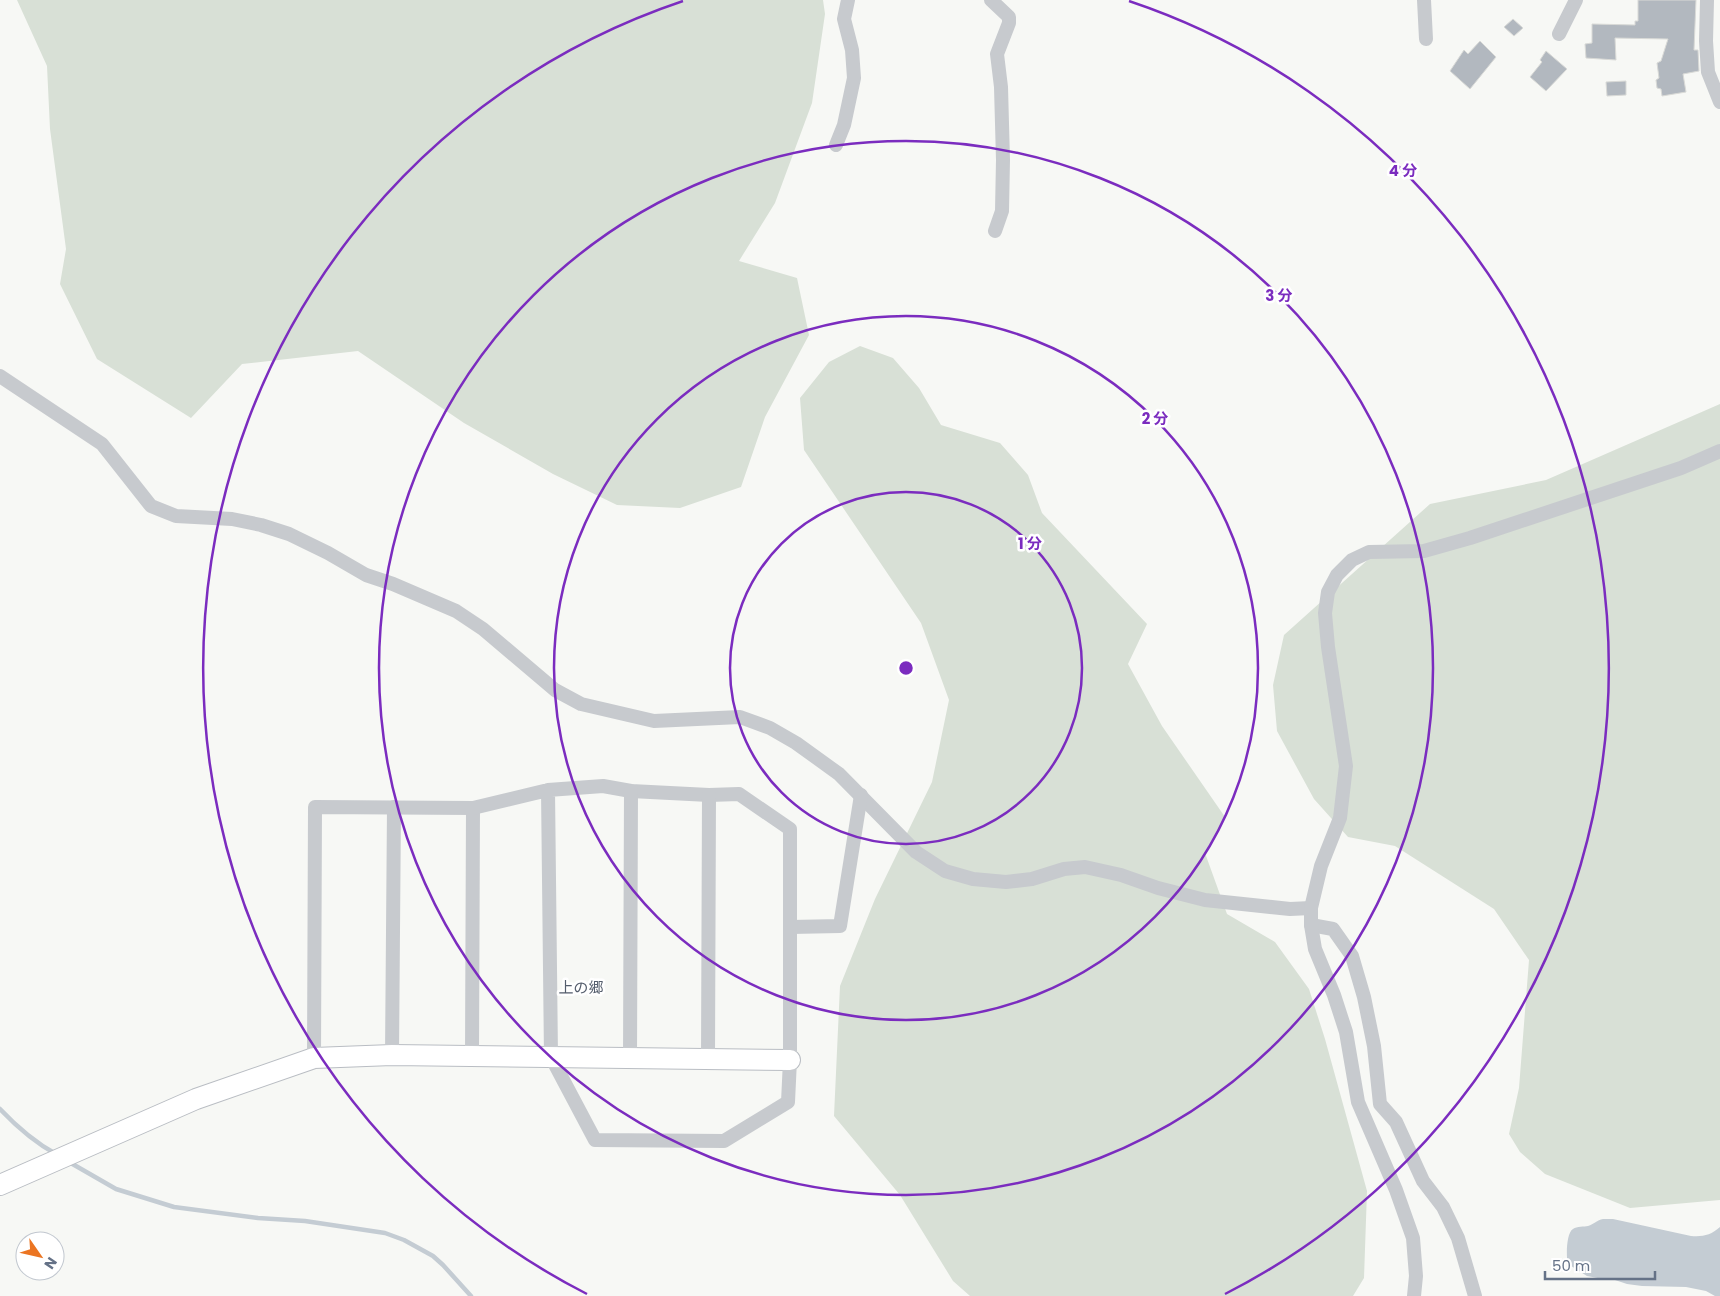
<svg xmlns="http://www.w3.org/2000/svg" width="1720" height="1296" viewBox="0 0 1720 1296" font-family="Poppins,'Noto Sans JP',sans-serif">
<rect width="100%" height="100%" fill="#f7f8f5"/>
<g fill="#d8e0d6">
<polygon points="17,0 823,0 825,14 812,103 775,203 739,261 797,278 809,335 765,417 741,487 680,508 617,505 553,474 464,423 358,351 242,364 191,418 97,359 60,284 66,249 50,129 47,66"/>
<polygon points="860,346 893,358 919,388 941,425 1000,443 1028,475 1042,513 1147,624 1128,664 1162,726 1225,817 1205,853 1227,914 1275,942 1309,989 1325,1039 1367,1191 1364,1278 1353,1296 970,1296 953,1281 900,1195 834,1116 840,986 875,899 932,782 949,700 921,623 804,450 800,398 829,362"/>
<polygon points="1720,404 1720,1200 1630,1208 1545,1174 1520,1152 1509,1134 1519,1088 1529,960 1494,909 1395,846 1348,837 1314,799 1277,731 1273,685 1284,635 1430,504 1546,480"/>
</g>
<path fill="#c4ccd3" d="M1603 1219H1613L1691 1236C1703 1237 1711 1235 1720 1227V1296H1715L1706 1291 1686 1287 1642 1286 1627 1284 1609 1278 1603 1279 1587 1276 1568 1264C1566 1258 1566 1233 1573 1229 1577 1226 1584 1227 1588 1226 1594 1224 1597 1220 1603 1219Z"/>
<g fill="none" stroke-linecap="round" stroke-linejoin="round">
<g stroke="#c4ccd3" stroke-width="4.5">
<path d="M0 1109C17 1127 34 1142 56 1154"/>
<polyline points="69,1162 116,1189 174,1207 258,1218 305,1221 385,1233 404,1240 433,1256 443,1265 471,1296"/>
</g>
</g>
<g fill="#b2b8bf" stroke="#d9dad7">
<polygon points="1638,0 1696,0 1694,50 1698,50 1699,71 1683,74 1686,92 1662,96 1661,89 1657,88 1656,80 1659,78 1657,63 1661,61 1668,39 1615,38 1616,60 1586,58 1585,44 1592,43 1592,24 1635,25 1635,21 1638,21"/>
<polygon points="1513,19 1523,28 1514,36 1504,27"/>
<polygon points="1480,41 1496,57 1470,89 1450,71 1464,50 1468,54"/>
<polygon points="1546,51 1567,69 1546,91 1530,77 1542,62 1540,60"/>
<polygon points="1626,81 1626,95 1607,96 1606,82"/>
</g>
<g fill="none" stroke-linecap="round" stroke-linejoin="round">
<defs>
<polyline id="secondary" points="0,1185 196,1099 314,1058 392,1055 790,1060"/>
</defs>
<use href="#secondary" stroke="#b9bdc3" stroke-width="22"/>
<g stroke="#c7cace" stroke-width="14">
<polyline points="991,0 1009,17 1009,23 997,54 1001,87 1003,160 1002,211 995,231"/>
<polyline points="1424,0 1426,39"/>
<polyline points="1707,0 1706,41 1708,72 1720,102"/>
<polyline points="1559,34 1576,0"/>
<polyline points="836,145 844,125 854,78 852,50 844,19 848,0"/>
<polyline points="0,376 102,444 151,506 176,516 232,519 261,525 289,534 328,553 366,575 393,584 456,611 483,629 555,690 581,704 654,721 740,717 770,728 796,743 839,774 916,852 945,871 973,879 1006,882 1032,879 1064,869 1085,867 1121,875 1158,888 1205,900 1290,909 1311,908"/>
<polyline points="1311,925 1333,929 1352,956 1364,997 1374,1046 1380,1104 1396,1122 1423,1181 1443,1207 1458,1238 1475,1296"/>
<polyline points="791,927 840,926 861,795"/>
<polyline points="392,1055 394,807"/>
<polyline points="472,1055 473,808"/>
<polyline points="314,1058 315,807 473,808 548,790 603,786 631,791 709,795 739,794 790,829 790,1060 788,1102 724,1141 595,1140 551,1057 548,790"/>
<polyline points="630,1058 631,791"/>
<polyline points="708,1058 709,795"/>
<polyline points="1414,1296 1416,1276 1413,1238 1396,1190 1358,1102 1346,1032 1334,995 1315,949 1311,925 1311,908 1321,866 1340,818 1346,766 1328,647 1325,613 1328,592 1337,575 1352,560 1369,552 1424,551 1470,538 1681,468 1720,451"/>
</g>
<use href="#secondary" stroke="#fff" stroke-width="20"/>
</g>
<g fill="none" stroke="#7b2cbf" stroke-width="2.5">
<circle cx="906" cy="668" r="176"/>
<circle cx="906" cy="668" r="352"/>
<circle cx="906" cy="668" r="527"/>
<path d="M587 1294A703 703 0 0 1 683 1M1129 1A703 703 0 0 1 1225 1294"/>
</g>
<g text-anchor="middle" stroke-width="5" stroke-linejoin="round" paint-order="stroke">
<g font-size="15" fill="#545d6c" stroke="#fff">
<text x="581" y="993">上の郷</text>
</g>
</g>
<circle cx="906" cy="668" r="8" fill="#7b2cbf" stroke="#fff" stroke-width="2.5"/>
<g font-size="15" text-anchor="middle" font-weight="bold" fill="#7b2cbf" stroke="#fff" stroke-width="5" stroke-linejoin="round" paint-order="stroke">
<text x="1403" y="176">4 分</text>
<text x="1279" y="301">3 分</text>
<text x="1155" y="424">2 分</text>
<text x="1030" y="549">1 分</text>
</g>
<g transform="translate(40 1256) rotate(124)"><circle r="24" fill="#ffffff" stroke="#c1c7cf"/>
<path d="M0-4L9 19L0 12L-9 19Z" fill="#eb7522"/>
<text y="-8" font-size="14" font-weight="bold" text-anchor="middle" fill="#657287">N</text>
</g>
<path d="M1545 1271v8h110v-8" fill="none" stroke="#657287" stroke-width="2.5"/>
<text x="1552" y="1271" font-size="15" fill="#657287" stroke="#ffffff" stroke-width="4" paint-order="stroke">50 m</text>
</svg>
